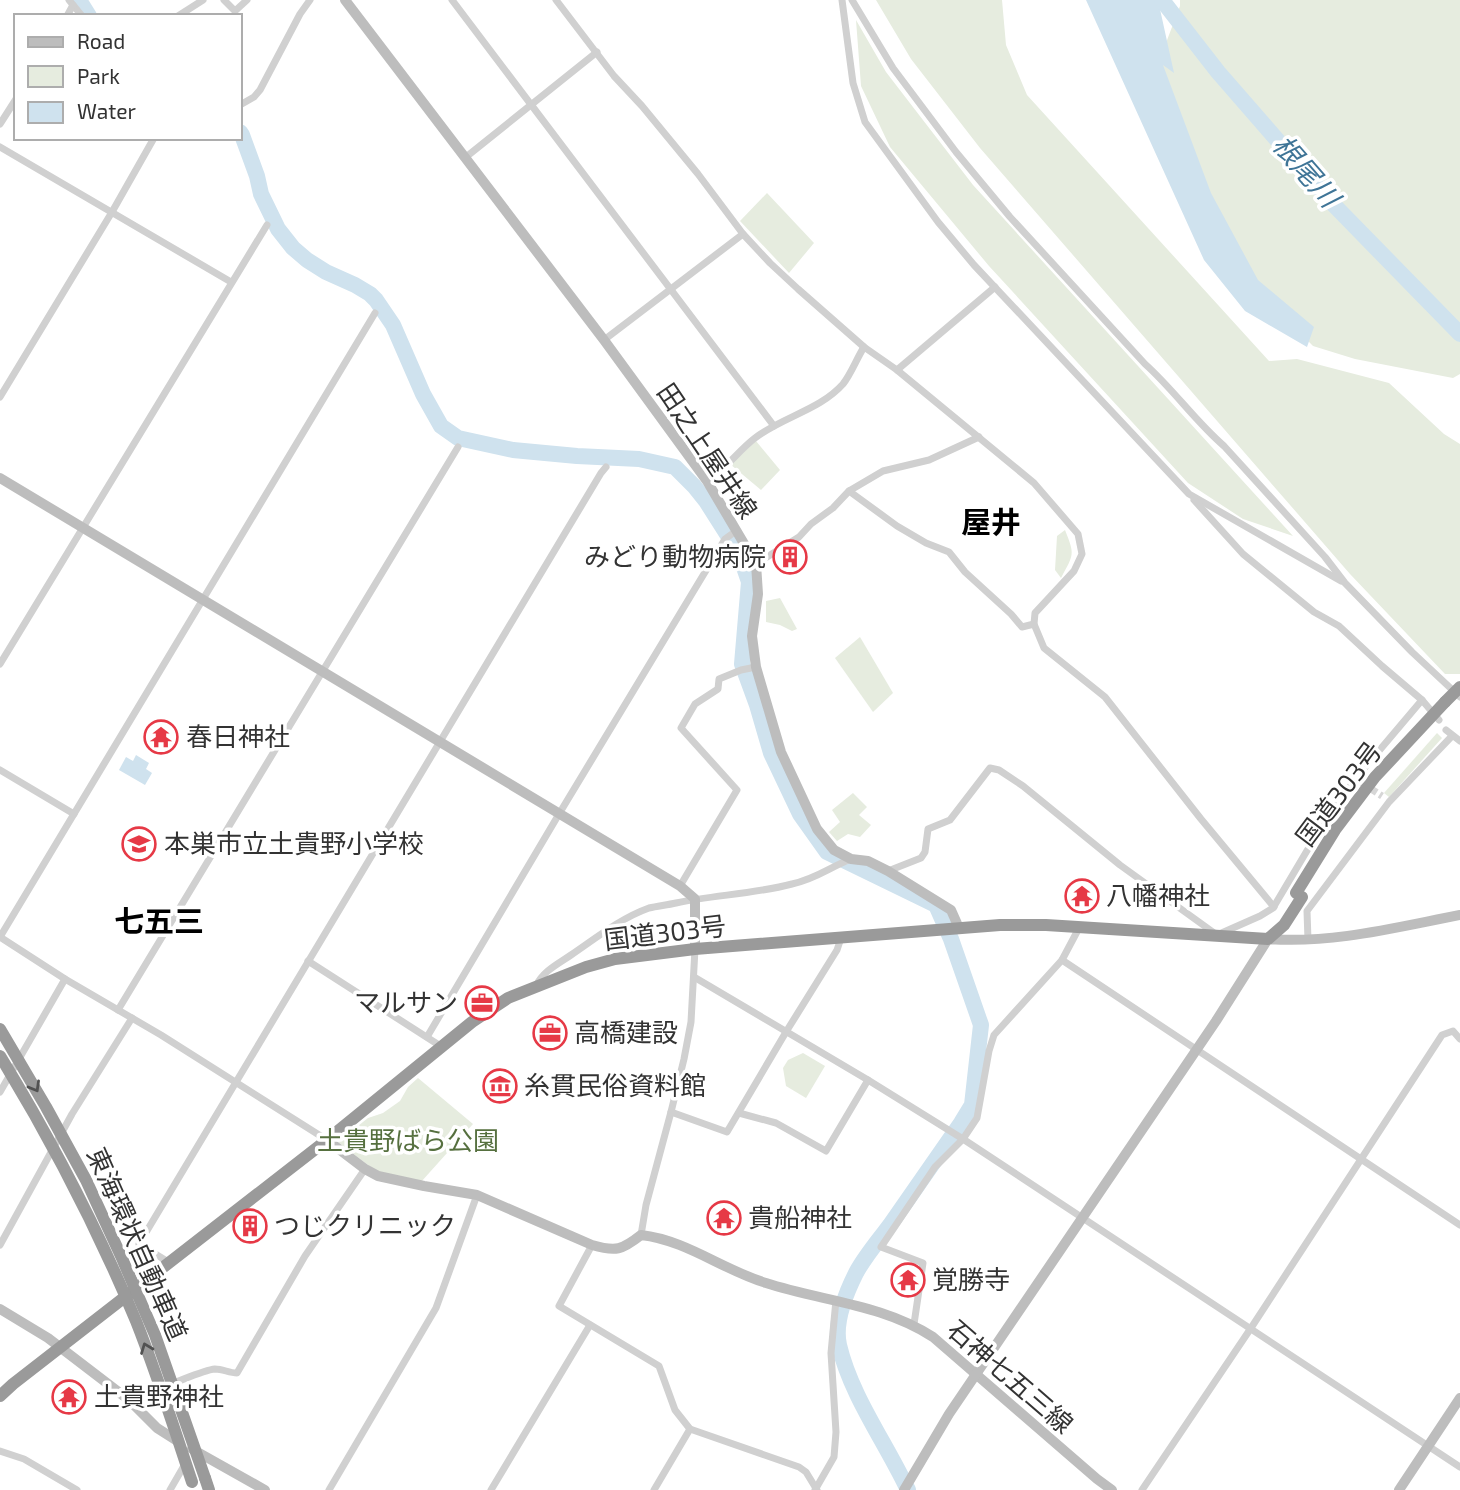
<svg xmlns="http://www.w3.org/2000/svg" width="1460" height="1490" viewBox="0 0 1460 1490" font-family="'Exo 2','Noto Sans JP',sans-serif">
<rect width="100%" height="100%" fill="#fff"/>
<g fill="#e6ecdf">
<polygon points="876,0 1002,0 1006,45 1027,95 1269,361 1297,359 1389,383 1444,434 1460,444 1460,674 1445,674 1350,574 980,148 911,59"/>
<polygon points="1180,0 1460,0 1460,374 1453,378 1355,359 1313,346 1240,272 1153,77 1180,6"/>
<polygon points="856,20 886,72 973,185 1293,536 1243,519 1188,483 989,266 890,147 861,86"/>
<polygon points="767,193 814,243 789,273 740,221"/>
<polygon points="756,441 780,470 761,490 730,464"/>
<path d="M1065 530C1075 555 1074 554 1061 578L1055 570 1057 536Z"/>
<polygon points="780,598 797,629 792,631 780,625 766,622 766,601"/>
<polygon points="860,637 893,693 873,712 835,658"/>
<polygon points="1437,733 1442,738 1389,797 1384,793"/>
<polygon points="853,793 867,807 859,815 871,825 860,837 848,834 837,841 829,832 840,822 832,810"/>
<polygon points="803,1053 825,1066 806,1098 786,1086 783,1068 788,1060"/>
<polygon points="418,1078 473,1124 421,1182 382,1174 368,1165 338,1142 368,1118 383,1113 400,1101 408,1087"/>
</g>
<g fill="#cfe2ee">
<polygon points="1086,0 1158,0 1174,73 1163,65 1211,193 1258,280 1314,327 1307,347 1245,311 1204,260"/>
<polygon points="136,755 149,763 146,769 152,773 145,785 119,770 126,757 133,761"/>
</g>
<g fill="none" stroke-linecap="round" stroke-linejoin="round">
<g stroke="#cfe2ee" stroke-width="16">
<polyline points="79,0 89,16"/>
<polyline points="1162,0 1218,72 1332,203 1460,334"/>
<path d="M240 132 242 135 257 176 261 194 278 229 293 248 307 260 326 272 355 285 370 294 376 300 393 325 423 394 441 426 458 438 513 450 577 456 639 459 675 467 694 486 706 501 739 553 749 582 742 664 757 705 771 753 800 814 827 852 936 905 951 939 981 1025 972 1105 961 1123C937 1157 914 1191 890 1225 879 1240 865 1256 856 1273 846 1293 834 1323 839 1345 851 1396 886 1443 908 1490"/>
</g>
<polyline stroke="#d6d6d6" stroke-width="7" stroke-dasharray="7 3.5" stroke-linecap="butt" points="1362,783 1382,796"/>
<g stroke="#d0d0d0" stroke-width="7">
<polyline points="69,0 82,16"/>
<polyline points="224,0 235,11 247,0"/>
<polyline points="452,0 774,426"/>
<polyline points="556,0 614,76 642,106 698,174 743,234 770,263 798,289 864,347 897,370 1034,483 1078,534 1082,554 1074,571 1035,613 1034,624 1044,648 1105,697 1201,819 1274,907"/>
<polyline points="842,0 853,83 865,122 938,222 974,265 1189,494 1341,581"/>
<path d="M852 0 893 68 956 152 1010 217 1145 364C1174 390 1195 421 1224 446L1325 557 1345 583 1412 652 1460 697"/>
<polyline points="67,16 73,5"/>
<polyline points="178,16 203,0"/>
<polyline points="240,105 254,97 260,90 300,14 310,0"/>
<polyline points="0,124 16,99"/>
<polyline points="0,147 231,282"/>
<polyline points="466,157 597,52"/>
<polyline points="604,340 743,234"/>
<polyline points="897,370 995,287"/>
<polyline points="0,397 112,212 154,138"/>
<path d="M707 481C725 470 738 451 755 438 782 417 820 410 843 384 851 374 857 358 864 347"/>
<polyline points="849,491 897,526 926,543 949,552 965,572 1011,614 1022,627 1034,624"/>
<polyline points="1194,500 1243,554 1314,612 1339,626 1382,666 1422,700 1439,720"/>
<polyline points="756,564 799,537 811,524 833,508 849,491 883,471 929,460 979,437"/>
<polyline points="0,664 267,225"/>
<polyline points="1446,730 1460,741"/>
<polyline points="0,770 74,814"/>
<polyline points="888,871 921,858 925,852 928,829 950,820 990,768 999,770 1023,786 1120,865 1217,935 1260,916 1273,908 1324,822 1356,778 1422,700"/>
<polyline points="680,886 737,790 681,728 695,704 718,689 719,679 741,670 756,667"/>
<polyline points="0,937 375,313"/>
<polyline points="0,937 65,979 161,1035 327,1140"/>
<polyline points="1308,940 1307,911 1389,802 1452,736"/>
<polyline points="1062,960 1460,1225"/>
<polyline points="308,961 442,1047"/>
<polyline points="694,977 868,1080 963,1139 1460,1467"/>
<path d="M536 986C543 971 558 964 571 955 596 938 621 918 649 908 658 906 667 905 676 903 714 895 754 894 792 884 816 879 830 867 851 859"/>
<polyline points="118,1010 458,447"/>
<polyline points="427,1037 559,814 725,539 736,531"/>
<polyline points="0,1092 65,979"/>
<polyline points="671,1112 727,1132 786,1032 837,950 841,938"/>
<polyline points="739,1113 776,1123 826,1151 868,1080"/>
<polyline points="641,1235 646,1205 671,1112 684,1059 691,1022 695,949"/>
<polyline points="0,1245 72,1114 132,1018"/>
<polyline points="592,1245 559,1306 659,1366 675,1410 690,1429 799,1467 806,1472 817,1490"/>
<polyline points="170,1263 139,1244 601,473 606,467"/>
<polyline points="914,1324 923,1263 881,1247 935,1167 963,1139 977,1118 989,1051 994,1035 1062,960 1079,928"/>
<path d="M136 1407C141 1402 147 1396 153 1393 163 1387 204 1370 215 1369 223 1369 229 1373 237 1373L305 1256 365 1169"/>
<polyline points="0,1451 24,1459 77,1490"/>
<polyline points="170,1490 185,1464"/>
<polyline points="329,1490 436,1308 477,1195"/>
<polyline points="491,1490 590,1325"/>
<polyline points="654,1490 690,1429"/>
<polyline points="815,1490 834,1457 836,1432 831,1353 836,1300"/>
<polyline points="1142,1490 1251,1328 1442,1035 1453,1031 1460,1039"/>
</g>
<g stroke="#bdbdbd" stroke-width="10">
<polyline points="345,0 604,340 707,481 756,564 758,594 752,636 756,667 781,752 817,829 834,850 851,859 868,861 888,871 951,910 959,928"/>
<polyline points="0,478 680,886 695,899 695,949"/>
<path d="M327 1140 365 1169 378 1176 424 1186 477 1195 592 1245C616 1252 622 1250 641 1235 686 1240 723 1270 766 1283 821 1301 883 1304 933 1337L1097 1479 1112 1490"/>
<polyline points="0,1309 48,1338 129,1400 157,1428 179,1442"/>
<polyline points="192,1449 265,1490"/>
<path d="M904 1490 949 1414 1216 1021 1268 939C1332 944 1397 927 1460 915"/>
<polyline points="1399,1490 1460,1398"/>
</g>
<g stroke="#9a9a9a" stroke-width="12">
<polyline points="1445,702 1460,687"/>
<polyline points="0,1396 13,1384 327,1140 472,1022 508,998 586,967 615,959 695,949 1000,925 1046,925 1268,939 1284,925 1302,897"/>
<polyline points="205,1478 209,1490"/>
</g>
<g stroke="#9a9a9a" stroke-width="12">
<polyline points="1296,893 1335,830 1375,777 1445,702"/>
<polyline points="0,1029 46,1107 86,1180 121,1256 155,1335 205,1478"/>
<path d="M0 1056C52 1141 98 1230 136 1321 157 1374 174 1428 192 1482"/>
</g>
</g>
<defs><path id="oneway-chevron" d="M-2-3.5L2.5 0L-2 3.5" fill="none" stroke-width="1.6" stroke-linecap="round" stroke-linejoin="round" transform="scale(1.75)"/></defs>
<g stroke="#525252">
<use href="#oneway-chevron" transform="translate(35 1087) rotate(60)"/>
<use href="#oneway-chevron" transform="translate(146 1348) rotate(-111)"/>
</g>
<defs>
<symbol id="building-ring" viewBox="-11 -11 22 22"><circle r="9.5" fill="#fff" stroke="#e63946" stroke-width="1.5"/><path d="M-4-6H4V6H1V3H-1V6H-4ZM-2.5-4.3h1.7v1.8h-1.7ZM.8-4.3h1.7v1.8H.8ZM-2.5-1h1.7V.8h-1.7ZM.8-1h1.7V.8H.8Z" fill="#e63946"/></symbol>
<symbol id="temple-ring" viewBox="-11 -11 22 22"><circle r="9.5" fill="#fff" stroke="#e63946" stroke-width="1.5"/><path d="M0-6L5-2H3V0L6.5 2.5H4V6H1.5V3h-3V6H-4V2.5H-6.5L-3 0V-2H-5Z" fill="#e63946"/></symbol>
<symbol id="school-ring" viewBox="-11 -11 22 22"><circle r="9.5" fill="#fff" stroke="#e63946" stroke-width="1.5"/><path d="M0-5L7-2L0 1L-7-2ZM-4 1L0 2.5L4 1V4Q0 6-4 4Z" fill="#e63946"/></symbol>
<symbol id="office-ring" viewBox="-11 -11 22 22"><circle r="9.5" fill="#fff" stroke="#e63946" stroke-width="1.5"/><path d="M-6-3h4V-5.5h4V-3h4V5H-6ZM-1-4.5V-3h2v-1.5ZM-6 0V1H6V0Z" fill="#e63946"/></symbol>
<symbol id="museum-ring" viewBox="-11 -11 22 22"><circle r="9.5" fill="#fff" stroke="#e63946" stroke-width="1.5"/><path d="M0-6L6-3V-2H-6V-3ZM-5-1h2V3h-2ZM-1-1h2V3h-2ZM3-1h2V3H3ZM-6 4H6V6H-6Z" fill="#e63946"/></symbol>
</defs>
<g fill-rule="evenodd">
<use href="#building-ring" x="771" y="538" width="38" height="38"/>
<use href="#temple-ring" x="142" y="718" width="38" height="38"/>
<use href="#school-ring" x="120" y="825" width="38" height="38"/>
<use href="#temple-ring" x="1063" y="877" width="38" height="38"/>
<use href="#office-ring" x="463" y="984" width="38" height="38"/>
<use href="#office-ring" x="531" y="1014" width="38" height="38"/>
<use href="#museum-ring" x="481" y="1067" width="38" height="38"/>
<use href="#temple-ring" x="705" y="1199" width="38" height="38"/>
<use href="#building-ring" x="231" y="1207" width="38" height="38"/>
<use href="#temple-ring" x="889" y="1261" width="38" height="38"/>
<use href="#temple-ring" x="50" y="1378" width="38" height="38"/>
</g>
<g text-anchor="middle" stroke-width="7" stroke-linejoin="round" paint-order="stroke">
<g font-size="26" fill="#333" stroke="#fff">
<text transform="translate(707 451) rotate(56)" y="9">田之上屋井線</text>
<text transform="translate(1339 794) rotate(-53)" y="9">国道303号</text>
<text transform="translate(665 933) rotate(-7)" y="9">国道303号</text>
<text transform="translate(137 1244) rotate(66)" y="9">東海環状自動車道</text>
<text transform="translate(1010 1377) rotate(41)" y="9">石神七五三線</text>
</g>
<g font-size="26" fill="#333" stroke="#fff" text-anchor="start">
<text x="766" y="566" text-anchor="end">みどり動物病院</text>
<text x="186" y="746">春日神社</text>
<text x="164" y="853">本巣市立土貴野小学校</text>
<text x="1106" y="905">八幡神社</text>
<text x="458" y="1012" text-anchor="end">マルサン</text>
<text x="574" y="1042">高橋建設</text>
<text x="524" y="1095">糸貫民俗資料館</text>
<text x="748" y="1227">貴船神社</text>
<text x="274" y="1235">つじクリニック</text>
<text x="932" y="1289">覚勝寺</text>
<text x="94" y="1406">土貴野神社</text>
</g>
<g font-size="26" fill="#56703f" stroke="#fff">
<text x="408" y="1150">土貴野ばら公園</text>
</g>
<g font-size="28" font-style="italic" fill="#3f7597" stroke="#fff">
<text transform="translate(1306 171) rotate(49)" y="10">根尾川</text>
</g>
<g font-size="30" font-weight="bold" fill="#000" stroke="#fff">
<text x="991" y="533">屋井</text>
<text x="159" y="932">七五三</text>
</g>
</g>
<rect x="14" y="14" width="228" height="126" fill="#ffffff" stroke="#adadad" stroke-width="2"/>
<rect x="28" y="37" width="35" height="10" fill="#bdbdbd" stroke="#adadad" stroke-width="2"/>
<text x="77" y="49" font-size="21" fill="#333333">Road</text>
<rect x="28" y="66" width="35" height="21" fill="#e6ecdf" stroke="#adadad" stroke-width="2"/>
<text x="77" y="84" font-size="21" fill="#333333">Park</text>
<rect x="28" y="102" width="35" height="21" fill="#cfe2ee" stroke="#adadad" stroke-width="2"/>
<text x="77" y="119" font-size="21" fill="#333333">Water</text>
</svg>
